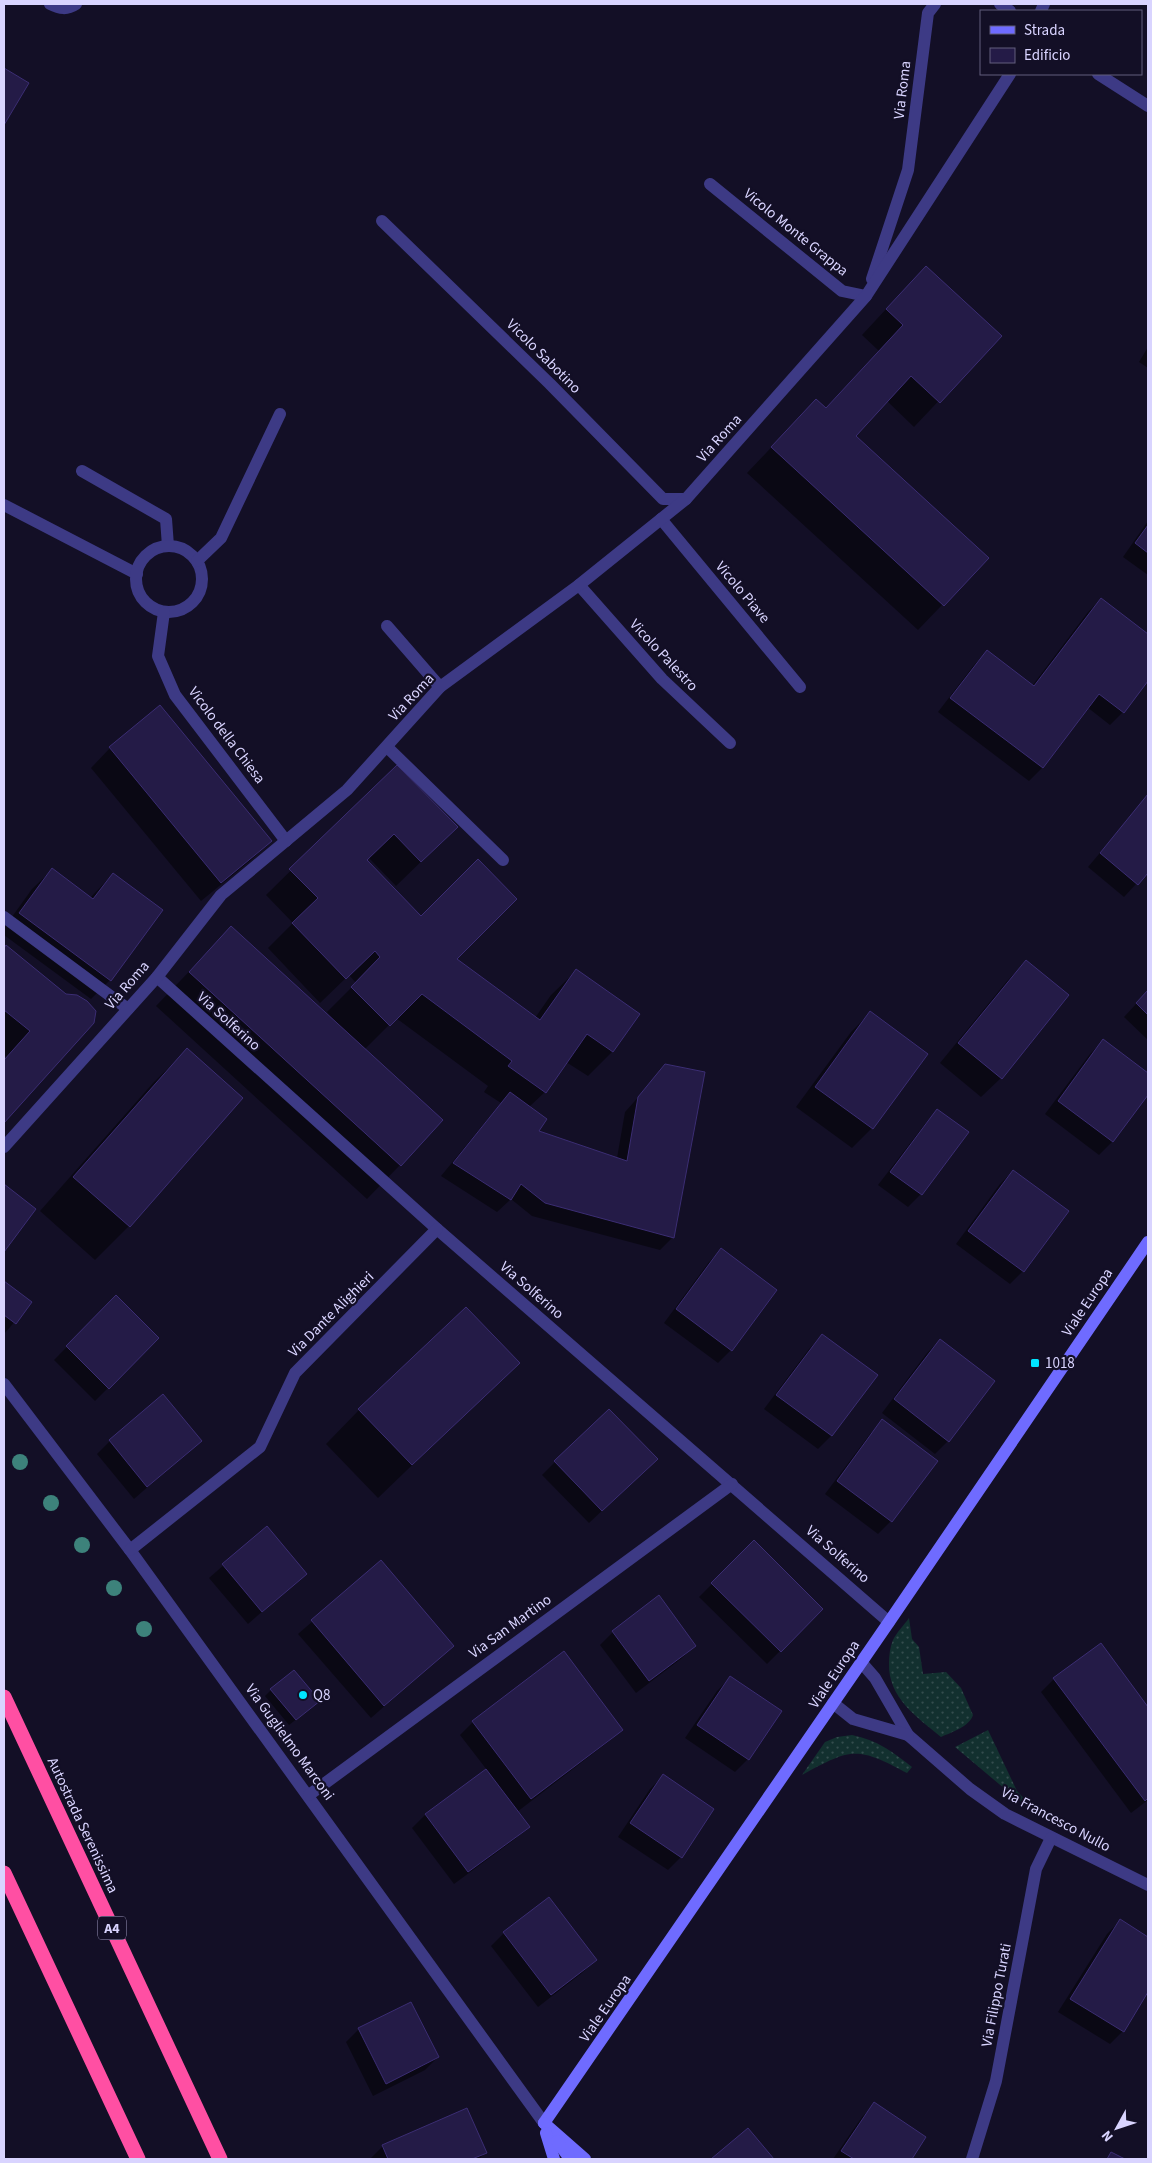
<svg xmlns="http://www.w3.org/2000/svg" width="1152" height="2163" viewBox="0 0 1152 2163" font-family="'Source Sans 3',sans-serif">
<defs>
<pattern id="grass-dots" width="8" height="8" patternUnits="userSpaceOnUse" patternTransform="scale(1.25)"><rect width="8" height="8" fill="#12302f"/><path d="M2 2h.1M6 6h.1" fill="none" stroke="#344d4e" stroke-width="1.8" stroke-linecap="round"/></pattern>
</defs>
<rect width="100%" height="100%" fill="#130f26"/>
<g fill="url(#grass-dots)">
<path d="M909 1618 912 1639 919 1647 923 1674 946 1672 961 1688 973 1715C969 1727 952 1732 941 1737 917 1717 888 1698 889 1663 889 1656 890 1647 893 1640 897 1632 904 1625 909 1618Z"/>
<polygon points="988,1730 1017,1791 1032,1807 1018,1800 955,1747"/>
<path d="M852 1735C877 1740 893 1752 912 1767L907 1773C857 1746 851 1748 802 1775L825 1742 837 1737Z"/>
</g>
<g fill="#0007">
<polygon points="4,69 27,84 4,123"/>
<polygon points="901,293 1000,336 914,427 887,401 855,436 987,558 918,630 747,473 816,400 825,409 879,351 862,335"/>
<polygon points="1148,347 1148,368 1139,362"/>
<polygon points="1148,521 1148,575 1123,557"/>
<polygon points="1101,599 1148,635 1148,679 1123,712 1110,725 1087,707 1042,768 1029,781 938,712 974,665 987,652 1032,686 1088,612"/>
<polygon points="159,707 271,840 251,860 201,901 91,768 110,748"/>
<polygon points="397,766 431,852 396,886 369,858 366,861 455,959 535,1018 551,995 576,971 612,1052 588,1076 566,1062 545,1092 529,1107 538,1131 617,1158 625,1112 666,1066 673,1237 660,1250 532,1216 511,1199 497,1212 441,1176 501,1103 484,1092 488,1086 396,1018 364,1050 400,1165 367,1199 156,1006 231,928 333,1021 334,1020 327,1012 356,983 349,975 320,1003 268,948 293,923 266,895"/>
<polygon points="1148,796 1148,871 1124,897 1088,867"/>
<polygon points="52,870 90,898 113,874 110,980 91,999 4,935 4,928 32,889"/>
<polygon points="6,947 93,1022 4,1121 4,1060 6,1057 4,1055 4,949"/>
<polygon points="1026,962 1001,1078 981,1097 940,1063 1007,981"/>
<polygon points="1148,991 1148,1040 1124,1017"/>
<polygon points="870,1013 926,1054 872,1128 852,1148 796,1107 851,1032"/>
<polygon points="1103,1041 1148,1075 1148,1093 1112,1142 1099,1155 1045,1114 1090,1054"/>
<polygon points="187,1050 241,1098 129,1226 95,1260 40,1211 153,1083"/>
<polygon points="938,1110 967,1132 921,1194 908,1207 878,1185 925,1124"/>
<polygon points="1013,1171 1067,1212 1023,1271 1010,1284 956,1244 1000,1184"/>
<polygon points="4,1186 34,1209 4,1249"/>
<polygon points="722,1249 731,1350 718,1363 664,1323 709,1262"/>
<polygon points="4,1282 31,1303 4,1334"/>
<polygon points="116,1297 158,1338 95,1401 54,1360"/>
<polygon points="822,1336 876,1375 831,1436 818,1449 764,1409 809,1349"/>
<polygon points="940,1340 948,1441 935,1454 882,1413 927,1353"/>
<polygon points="518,1363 378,1498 326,1444 359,1410"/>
<polygon points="883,1421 891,1521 878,1534 825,1494 870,1434"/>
<polygon points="110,1441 200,1441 134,1499 97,1454"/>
<polygon points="555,1462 643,1472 589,1523 542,1475"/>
<polygon points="266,1528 305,1574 248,1624 209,1578"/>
<polygon points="754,1542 822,1609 767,1664 699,1597"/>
<polygon points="381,1562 453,1646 371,1718 298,1634"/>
<polygon points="658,1597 695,1645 682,1658 636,1693 600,1645 613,1632"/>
<polygon points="1100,1645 1148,1709 1148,1800 1131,1813 1041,1692 1054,1679"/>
<polygon points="730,1678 748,1759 735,1772 685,1738 717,1691"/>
<polygon points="271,1690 312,1707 289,1725 265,1696"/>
<polygon points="473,1722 621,1729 608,1742 517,1812 528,1826 515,1839 454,1884 412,1828 425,1815 487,1770 460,1735"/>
<polygon points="663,1776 713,1810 681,1857 668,1870 618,1837 650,1789"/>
<polygon points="549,1899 595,1960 582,1973 538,2007 491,1946 504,1933"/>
<polygon points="1120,1921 1148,1938 1148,1990 1123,2031 1110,2044 1058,2012 1107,1934"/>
<polygon points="359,2029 438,2057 425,2070 373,2096 346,2042"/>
<polygon points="875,2104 924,2138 910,2159 833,2159 862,2117"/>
<polygon points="748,2130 772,2159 713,2159"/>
<polygon points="383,2146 486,2152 479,2159 370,2159"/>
</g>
<g fill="#241b47" stroke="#3b2d73">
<polygon points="4,68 29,83 4,125"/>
<polygon points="926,266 1002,336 940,403 911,376 856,436 989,558 944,606 771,447 816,399 826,408 903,325 886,309"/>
<polygon points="1148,525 1148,553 1135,543"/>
<polygon points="1101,598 1148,634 1148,681 1124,713 1099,694 1043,768 950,698 987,650 1034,686"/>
<polygon points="160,705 272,841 221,883 109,747"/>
<polygon points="397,765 458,827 421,862 394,834 367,860 421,916 478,859 517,899 457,959 540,1020 576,969 640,1014 613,1052 587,1034 546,1093 508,1066 512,1061 422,994 390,1026 351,987 380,957 375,951 346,979 292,923 318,898 289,869"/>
<polygon points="1148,794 1148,873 1138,885 1100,853"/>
<polygon points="52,868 93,899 113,873 163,910 111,981 19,913"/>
<polygon points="231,926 443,1120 401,1166 189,972"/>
<polygon points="6,945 66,994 77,995 87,1001 96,1011 94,1023 4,1123 4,1060 30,1031 4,1010 4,948"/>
<polygon points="1026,960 1069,995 1002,1079 958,1043"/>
<polygon points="1148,990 1148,1015 1136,1003"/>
<polygon points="870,1011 928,1054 873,1129 815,1087"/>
<polygon points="1103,1039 1148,1073 1148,1095 1113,1142 1058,1101"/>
<polygon points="187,1048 243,1098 130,1227 73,1177"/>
<polygon points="665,1064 705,1072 674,1238 545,1203 521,1184 511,1200 453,1163 510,1092 547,1119 539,1131 627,1161 638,1097"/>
<polygon points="937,1109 969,1132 922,1195 890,1172"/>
<polygon points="1013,1170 1069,1211 1024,1272 968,1231"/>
<polygon points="4,1184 36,1209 4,1252"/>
<polygon points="721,1248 777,1290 732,1351 676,1309"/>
<polygon points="4,1281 32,1302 16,1324 4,1315"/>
<polygon points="116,1295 159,1338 109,1389 66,1346"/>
<polygon points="466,1307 520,1363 412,1465 358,1409"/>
<polygon points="822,1334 878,1375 832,1436 776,1395"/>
<polygon points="940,1339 995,1381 949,1442 894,1399"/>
<polygon points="163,1394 202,1441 147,1487 109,1440"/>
<polygon points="609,1409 658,1459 602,1511 554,1461"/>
<polygon points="882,1419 938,1461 892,1522 837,1481"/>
<polygon points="267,1526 307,1574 262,1612 222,1564"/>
<polygon points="754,1540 823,1609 781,1652 711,1583"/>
<polygon points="381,1560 454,1646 384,1706 311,1620"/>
<polygon points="659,1595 696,1646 649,1681 612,1631"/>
<polygon points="1101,1643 1148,1707 1148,1798 1145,1801 1053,1678"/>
<polygon points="564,1651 623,1730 531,1799 472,1721"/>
<polygon points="294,1670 320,1701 296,1720 270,1689"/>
<polygon points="730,1676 782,1711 749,1760 697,1725"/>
<polygon points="486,1769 530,1827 468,1872 425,1814"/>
<polygon points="663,1774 714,1809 682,1858 630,1823"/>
<polygon points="549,1897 597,1960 551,1995 503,1932"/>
<polygon points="1120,1919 1148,1937 1148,1992 1124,2032 1070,1999"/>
<polygon points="411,2002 439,2057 386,2084 358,2028"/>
<polygon points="874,2102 926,2137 912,2159 854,2159 841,2151"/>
<polygon points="467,2108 487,2153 472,2159 388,2159 382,2145"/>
<polygon points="748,2128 774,2159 711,2159"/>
<polygon points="1111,2152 1125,2159 1107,2159"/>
</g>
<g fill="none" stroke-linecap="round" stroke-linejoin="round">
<g stroke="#3d3a85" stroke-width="12">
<path d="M50 4C60 9 67 10 76 4"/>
<polyline points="1000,4 1010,11"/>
<polyline points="1041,11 1044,4"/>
<polyline points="1098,74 1148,106"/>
<polyline points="710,184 842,291 866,296"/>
<polyline points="382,221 550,384 663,499 686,499"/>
<polyline points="872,279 908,170 928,13 935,4"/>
<polyline points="82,471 166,519 168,546"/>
<polyline points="4,505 137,574"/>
<polyline points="661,519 800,687"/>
<circle cx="169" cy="579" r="33"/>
<polyline points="197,561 221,538 280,414"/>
<polyline points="579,585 662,679 730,743"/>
<polyline points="164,612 158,656 175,695 286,841"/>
<polyline points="387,626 440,687"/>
<polyline points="387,747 503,860"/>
<polyline points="4,917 128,1009"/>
<polyline points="157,977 437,1229 889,1622"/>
<polyline points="4,1147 157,977 221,895 347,790 440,687 579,585 686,499 866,296 1010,74"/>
<polyline points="4,1384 130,1550 544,2123"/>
<polyline points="130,1550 260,1447 295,1373 437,1229"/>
<polyline points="861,1662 875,1678 908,1735 970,1789 1005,1814 1148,1885"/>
<polyline points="833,1703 853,1719 908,1735"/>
<polyline points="309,1795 732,1484"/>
<polyline points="972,2159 996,2081 1036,1869 1051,1838"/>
</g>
<g stroke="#6f6bff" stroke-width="12">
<polyline points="544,2123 889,1622 1148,1242"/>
<polyline points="544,2123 585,2159"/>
<polyline points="546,2133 554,2159"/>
<polyline points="557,2141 570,2159"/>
</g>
<g stroke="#ff4fa3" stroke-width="15">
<polyline points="4,1697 220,2159"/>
<polyline points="4,1873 138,2159"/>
</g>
</g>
<g fill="#3d827b">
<circle cx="20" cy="1462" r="8"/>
<circle cx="51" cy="1503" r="8"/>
<circle cx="82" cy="1545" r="8"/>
<circle cx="114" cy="1588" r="8"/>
<circle cx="144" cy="1629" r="8"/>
</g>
<g fill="#00e5ff" stroke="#130f26" stroke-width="2">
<rect x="1030" y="1358" width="10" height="10" rx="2.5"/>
<circle cx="303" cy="1695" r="5"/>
</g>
<g text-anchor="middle" stroke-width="4.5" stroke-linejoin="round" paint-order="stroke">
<rect fill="#130f26" stroke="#9e99be" stroke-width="1" x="98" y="1916.5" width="28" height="23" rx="4"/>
<g font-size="14" font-weight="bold" fill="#d9d4ff">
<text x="112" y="1933">A4</text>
</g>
<g font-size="15" fill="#d9d4ff" stroke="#130f26">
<text transform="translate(902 90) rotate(-83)" y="5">Via Roma</text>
<text transform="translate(796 232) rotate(39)" y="5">Vicolo Monte Grappa</text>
<text transform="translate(544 356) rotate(45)" y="5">Vicolo Sabotino</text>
<text transform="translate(719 438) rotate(-48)" y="5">Via Roma</text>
<text transform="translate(743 592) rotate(50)" y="5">Vicolo Piave</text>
<text transform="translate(664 655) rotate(47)" y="5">Vicolo Palestro</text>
<text transform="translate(411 697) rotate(-47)" y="5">Via Roma</text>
<text transform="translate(227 735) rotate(53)" y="5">Vicolo della Chiesa</text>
<text transform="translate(127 985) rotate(-49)" y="5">Via Roma</text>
<text transform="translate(229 1021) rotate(42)" y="5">Via Solferino</text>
<text transform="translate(532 1290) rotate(41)" y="5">Via Solferino</text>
<text transform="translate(1087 1302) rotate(-56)" y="5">Viale Europa</text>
<text transform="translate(331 1314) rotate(-45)" y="5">Via Dante Alighieri</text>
<text transform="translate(838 1554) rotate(41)" y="5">Via Solferino</text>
<text transform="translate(510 1626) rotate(-36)" y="5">Via San Martino</text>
<text transform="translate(834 1674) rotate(-56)" y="5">Viale Europa</text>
<text transform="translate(290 1742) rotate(54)" y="5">Via Guglielmo Marconi</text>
<text transform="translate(1056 1819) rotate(28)" y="5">Via Francesco Nullo</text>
<text transform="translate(83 1825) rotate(65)" y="5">Autostrada Serenissima</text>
<text transform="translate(996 1995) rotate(-79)" y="5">Via Filippo Turati</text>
<text transform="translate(605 2008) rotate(-55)" y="5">Viale Europa</text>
</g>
<g font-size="15" fill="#d9d4ff" stroke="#130f26" text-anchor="start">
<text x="1045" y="1368">1018</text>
<text x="313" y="1700">Q8</text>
</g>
</g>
<rect width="1152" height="2163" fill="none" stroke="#d9d4ff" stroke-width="10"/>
<rect x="980" y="10" width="162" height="65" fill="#130f26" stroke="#625e7d"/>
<rect x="990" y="26" width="25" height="8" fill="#6f6bff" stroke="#625e7d"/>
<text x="1024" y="35" font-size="15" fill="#d9d4ff">Strada</text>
<rect x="990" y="48" width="25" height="15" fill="#241b47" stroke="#625e7d"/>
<text x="1024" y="60" font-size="15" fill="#d9d4ff">Edificio</text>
<g transform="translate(1117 2128) rotate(230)" stroke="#130f26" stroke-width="4" paint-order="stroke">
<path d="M0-4L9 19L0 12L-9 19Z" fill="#d9d4ff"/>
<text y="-8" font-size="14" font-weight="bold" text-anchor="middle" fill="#d9d4ff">N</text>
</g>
</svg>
